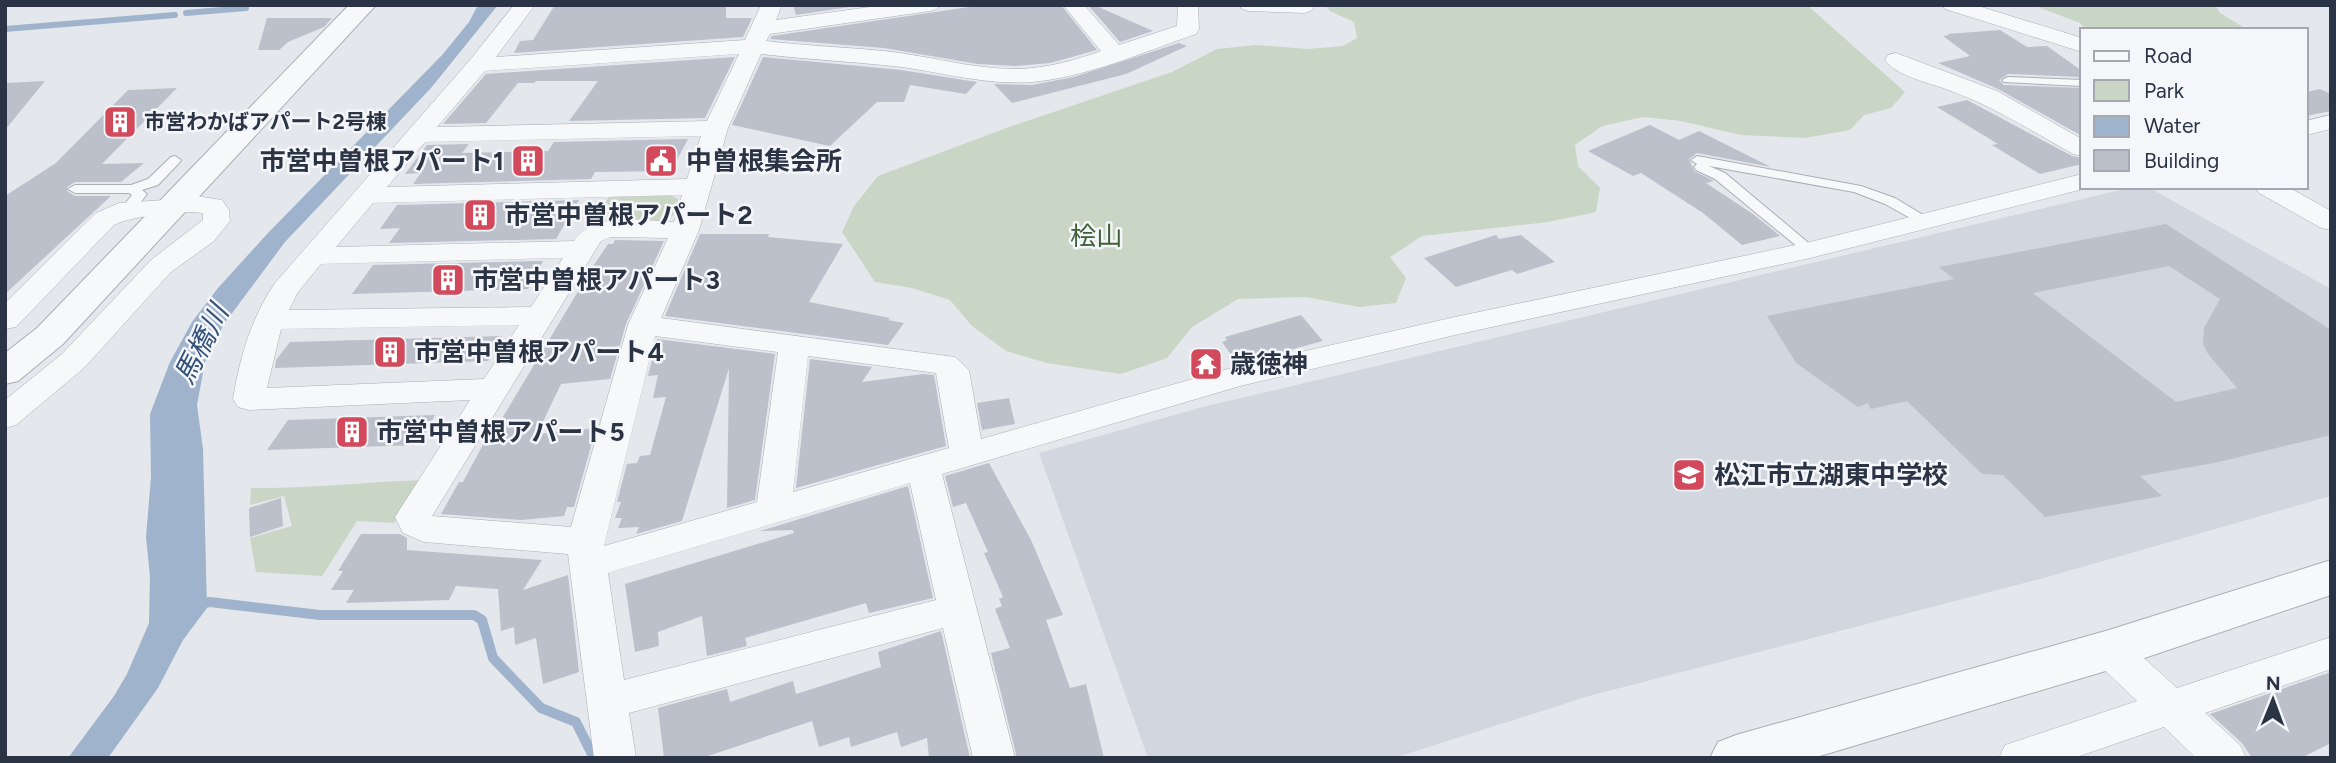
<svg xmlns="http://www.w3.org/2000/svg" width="2336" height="763" viewBox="0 0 2336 763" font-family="Figtree,'Noto Sans JP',sans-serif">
<rect width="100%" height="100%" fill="#e4e7ec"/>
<polygon fill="#d2d6de" points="2133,187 2148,187 2331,289 2331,496 2040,579 1589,696 1394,758 1148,758 1039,453 1203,407"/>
<g fill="#c9d6c5">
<polygon points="1325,5 1807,5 1905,92 1891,108 1864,115 1850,130 1805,138 1741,135 1681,121 1643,117 1602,126 1575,145 1578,166 1600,188 1596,212 1548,222 1422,236 1390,257 1406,278 1396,303 1359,307 1306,297 1238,299 1192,327 1167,358 1121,374 1047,363 1006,351 972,326 950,300 912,288 875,282 842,232 854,206 878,176 1009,127 1172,72 1217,49 1257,45 1308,49 1343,46 1357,38 1354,22 1330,11"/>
<polygon points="2033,5 2215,5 2220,13 2248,30 2086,30 2080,23"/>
<polygon points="611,194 668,194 678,199 675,214 664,223 592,223"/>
<path d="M421 480 394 523 357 521 322 576 256 572 250 538 292 526 284 496 250 505 251 488C308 489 364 482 421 480Z"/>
</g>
<polygon fill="#9fb4cc" points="478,5 498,5 431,88 285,242 224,324 205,362 197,405 203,449 207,608 183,640 158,688 108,758 68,758 114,696 127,674 149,623 150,577 146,537 151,477 150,414 170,362 192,322 218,288 268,233 443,54 469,22"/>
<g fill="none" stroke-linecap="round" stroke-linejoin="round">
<g stroke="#9fb4cc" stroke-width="6">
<polyline points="186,13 246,8"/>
<polyline points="5,29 175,15"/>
</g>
<polyline stroke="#9fb4cc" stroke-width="10" points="198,604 210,602 320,615 474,615 482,620 493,658 541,708 576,722 594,758"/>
</g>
<g fill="#bbc0ca" fill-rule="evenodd">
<polygon points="555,5 726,5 726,18 752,18 743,37 514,53 520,41 533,40"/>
<polygon points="793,5 863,5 796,15"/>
<polygon points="983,5 1061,5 1097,50 1050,63 1015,66 978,64 884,48 770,39 772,36"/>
<polygon points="1088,5 1094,5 1153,31 1120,42"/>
<polygon points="267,18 332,18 324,27 288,42 279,50 258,50"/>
<polygon points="2000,30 2027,47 2047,46 2082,71 2082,77 2008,74 1999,80 2004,85 2082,88 2082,136 1998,89 1938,63 1970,56 1943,36 1950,35 1947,34"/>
<polygon points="1179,43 1187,46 1126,74 1012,103 994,84 1032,85 1074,77"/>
<polygon points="735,57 705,118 569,121 598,81 536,81 534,83 518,83 486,123 443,124 486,74"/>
<polygon points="763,57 901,70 977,82 966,94 910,85 904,102 877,102 830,146 732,125"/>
<polygon points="45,81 5,130 5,83"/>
<polygon points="177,88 102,164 144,163 121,182 75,182 67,187 67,191 75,196 111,196 5,294 5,196 56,163 128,90"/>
<polygon points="2320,89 2331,94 2331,111 2306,116 2306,92"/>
<polygon points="1967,100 2072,156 2082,158 2082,164 2040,174 1992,145 1998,144 1937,107"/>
<polygon points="1650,125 1679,140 1699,131 1771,167 1697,153 1689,159 1694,171 1714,181 1706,183 1753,214 1780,236 1742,245 1703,213 1641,173 1633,176 1588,151"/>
<polygon points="688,139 671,171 595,172 591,179 413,184 421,173 405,174 427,145 469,144 462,153 548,151 554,142"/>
<polygon points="579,200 556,239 389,243 400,228 380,229 397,205"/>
<path d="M2166 224 2331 330V435L2214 463 2140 476 2162 496 2045 517 2003 475 1982 474 1907 401 1871 409 1868 403 1858 407 1796 363 1767 316 1954 279 1939 267ZM2169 266 2220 299 2204 328 2203 344 2208 354 2237 388 2176 402 2033 293Z"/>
<polygon points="700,234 769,234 768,237 843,244 809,302 890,318 888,320 904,323 888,345 665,316"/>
<polygon points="1496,235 1499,239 1521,235 1555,262 1517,274 1512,270 1456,287 1424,258"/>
<polygon points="615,240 664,241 626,324 610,379 561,384 537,434 596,428 574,507 567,507 564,516 521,520 441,514 459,482 463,482 495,422 500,422 592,268 608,244 613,244"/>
<polygon points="543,261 528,289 352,294 373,265"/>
<polygon points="1301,315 1323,341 1238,364 1222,342 1227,340 1225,337"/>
<polygon points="502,336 488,361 275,368 276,360 290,342"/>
<polygon points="657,339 775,354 755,500 727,508 729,368 682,521 636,534 639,527 618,528 622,518 615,518 621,502 617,502 627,464 637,463 640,456 650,455 666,397 653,398 658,375 648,376"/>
<polygon points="810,359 872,367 862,382 923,374 934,375 946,446 796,488"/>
<polygon points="1009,398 1015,424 982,430 977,403"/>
<polygon points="435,415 418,445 267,450 288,420"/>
<polygon points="989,463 1031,540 1063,615 1046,620 1070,688 1086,684 1104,758 1017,758 991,653 1010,648 995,609 1002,606 999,599 1003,597 984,553 988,552 966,503 953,507 945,476"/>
<polygon points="908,486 933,598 869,613 866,603 745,638 747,646 707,656 702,616 658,632 659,646 635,652 625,584 794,533 793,530 760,531"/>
<polygon points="281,498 283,526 250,537 249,508"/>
<polygon points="361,534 400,534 407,538 407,550 542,560 523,590 568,575 579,672 543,684 536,638 515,645 514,627 501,631 498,589 456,586 449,600 346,603 354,590 331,590 343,571 338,571"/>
<polygon points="941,631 970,758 929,758 927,738 901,747 897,732 851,747 849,737 819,747 812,721 702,758 664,758 658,708 727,689 730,702 793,681 796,694 881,667 878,652"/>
<polygon points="2331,672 2331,743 2301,758 2252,758 2242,743 2210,714"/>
</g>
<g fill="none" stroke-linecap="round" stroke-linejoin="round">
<defs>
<g id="service">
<polygon points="2008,77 2082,80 2082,86 2004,82 2002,80"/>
<polygon points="175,156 181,160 179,163 158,185 142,190 147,194 132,213 127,214 120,210 132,195 129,193 75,193 68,189 75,185 131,185 148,179 171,157"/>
<polygon points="1697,156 1861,186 1895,198 1933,221 1931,224 1921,224 1885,204 1854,192 1709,166 1725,173 1817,250 1810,254 1805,253 1715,179 1696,170 1694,167 1697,164 1691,160"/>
</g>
<g id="minor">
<path d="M514 5H535L496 57 745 40 761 5H782L776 20 884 5H940L937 9 930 11 770 34 766 41C806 46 845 47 884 51 933 56 984 73 1033 68 1057 65 1079 59 1101 51L1063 5H1084L1119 45 1177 26 1178 5H1198L1199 29 1196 34C1143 52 1088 77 1032 82 982 86 933 69 883 65 842 61 802 59 761 54L728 128 699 230 661 318 955 357 969 370 981 439 1235 367 1455 317 1810 242 2082 174V187H2091L1810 258 1455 335 1240 386 942 474 1015 758H973L943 628 629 713 636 758H594L568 554 424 542 403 533 395 517 470 400 249 410 238 407 233 399C240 357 251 318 275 283L470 60ZM739 54 707 121 437 127 485 71ZM701 136 687 179 387 187 425 142ZM682 195 674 222C643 221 593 211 574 241L336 247 373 203ZM611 237 668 238 628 325 571 527 432 516 601 241ZM563 258 531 307 289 310 298 292 321 264ZM519 325 484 379 267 388 281 329ZM655 336 778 352 757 502 604 546ZM808 356 936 373 949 448 793 492ZM910 483 936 600 624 680 608 573Z"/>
<polygon points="1239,5 1313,5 1314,7 1311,11 1304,13 1249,11 1242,9"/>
<polygon points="1942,5 1975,5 2082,38 2082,52 1945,9"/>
<path d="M1896 53 1997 91 2082 139V156L2073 154C2030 130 1990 104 1943 88 1926 82 1895 75 1885 60L1888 55Z"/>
<polygon points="2331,115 2331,129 2306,135 2306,121"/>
<polygon points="2255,187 2288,187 2331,211 2331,230 2321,228 2259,193"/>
<path d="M177 193 222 200 229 210 230 221 214 241 171 272 84 368 16 425 5 428V400L62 354 151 260 203 220V213C186 210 130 216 114 225L16 327 5 329V303L96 213 119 203 165 200 168 195Z"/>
<polygon points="2109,634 2123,639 2177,688 2331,637 2331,669 2205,713 2240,745 2246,758 2196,758 2164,727 2074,758 1999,758 2005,745 2137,701 2095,661 2089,650 2095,639"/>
</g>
<g id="tertiary">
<polygon points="349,5 376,5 63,344 18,381 5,384 5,353 37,328"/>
<polygon points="2331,560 2331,595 2109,670 1813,758 1710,758 1718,742 1736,735 2109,630"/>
</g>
</defs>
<use href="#service" stroke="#a9aeb7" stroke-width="2"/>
<use href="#minor" stroke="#a9aeb7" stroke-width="1"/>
<use href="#tertiary" stroke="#a9aeb7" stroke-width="2"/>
<use href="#service" fill="#f7f8fa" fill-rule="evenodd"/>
<use href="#minor" fill="#f7f8fa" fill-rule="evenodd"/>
<use href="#tertiary" fill="#f7f8fa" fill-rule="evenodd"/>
</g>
<defs>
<symbol id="building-square" viewBox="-11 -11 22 22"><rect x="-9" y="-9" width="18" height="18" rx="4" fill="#d1495b" stroke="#f4f6f9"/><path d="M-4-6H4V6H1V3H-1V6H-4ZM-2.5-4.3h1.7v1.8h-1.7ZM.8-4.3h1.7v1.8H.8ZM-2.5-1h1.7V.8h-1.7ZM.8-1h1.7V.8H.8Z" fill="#fff"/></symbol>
<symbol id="civic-square" viewBox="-11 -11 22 22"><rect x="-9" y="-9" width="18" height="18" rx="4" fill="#d1495b" stroke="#f4f6f9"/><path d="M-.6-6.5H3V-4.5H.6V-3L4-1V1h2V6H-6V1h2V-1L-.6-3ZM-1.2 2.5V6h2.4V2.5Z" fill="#fff"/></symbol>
<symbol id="temple-square" viewBox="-11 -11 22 22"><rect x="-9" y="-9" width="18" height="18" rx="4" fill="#d1495b" stroke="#f4f6f9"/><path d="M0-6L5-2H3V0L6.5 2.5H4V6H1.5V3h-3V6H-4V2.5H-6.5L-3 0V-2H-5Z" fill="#fff"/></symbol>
<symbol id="school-square" viewBox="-11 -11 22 22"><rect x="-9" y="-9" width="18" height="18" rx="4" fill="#d1495b" stroke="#f4f6f9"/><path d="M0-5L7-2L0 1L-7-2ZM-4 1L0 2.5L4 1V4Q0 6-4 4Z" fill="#fff"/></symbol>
</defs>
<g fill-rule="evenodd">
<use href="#building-square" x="101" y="103" width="38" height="38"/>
<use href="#building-square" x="509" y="142" width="38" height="38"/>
<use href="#civic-square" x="642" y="142" width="38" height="38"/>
<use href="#building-square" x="461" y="196" width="38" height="38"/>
<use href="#building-square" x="429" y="261" width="38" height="38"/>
<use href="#building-square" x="371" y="333" width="38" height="38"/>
<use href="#temple-square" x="1187" y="345" width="38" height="38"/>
<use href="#building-square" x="333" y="413" width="38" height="38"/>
<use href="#school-square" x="1670" y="456" width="38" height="38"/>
</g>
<g text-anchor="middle" stroke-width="5" stroke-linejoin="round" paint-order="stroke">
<g font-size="21" font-weight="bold" fill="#2b3445" stroke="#f4f6f9" text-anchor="start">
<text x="144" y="129">市営わかばアパート2号棟</text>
</g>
<g font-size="26" font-weight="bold" fill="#2b3445" stroke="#f4f6f9" text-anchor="start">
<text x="504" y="170" text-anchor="end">市営中曽根アパート1</text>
<text x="686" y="170">中曽根集会所</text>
<text x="504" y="224">市営中曽根アパート2</text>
<text x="472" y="289">市営中曽根アパート3</text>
<text x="414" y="361">市営中曽根アパート4</text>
<text x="1230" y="373">歳徳神</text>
<text x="376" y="441">市営中曽根アパート5</text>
<text x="1714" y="484">松江市立湖東中学校</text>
</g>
<g font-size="26" fill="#3f6138" stroke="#f4f6f9">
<text x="1096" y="245">桧山</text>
</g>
<g font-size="28" font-style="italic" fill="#34527a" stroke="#f4f6f9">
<text transform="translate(201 344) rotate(-63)" y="10">馬橋川</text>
</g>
</g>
<rect width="2336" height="763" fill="none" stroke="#2b3445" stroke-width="14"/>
<rect x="2080" y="28" width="228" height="161" fill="#f4f6f9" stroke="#a4a8b1" stroke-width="2"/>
<rect x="2094" y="51" width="35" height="10" fill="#f7f8fa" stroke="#a4a8b1" stroke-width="2"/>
<text x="2144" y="63" font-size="21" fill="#2b3445">Road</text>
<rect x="2094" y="80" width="35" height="21" fill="#c9d6c5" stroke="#a4a8b1" stroke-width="2"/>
<text x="2144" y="98" font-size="21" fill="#2b3445">Park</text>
<rect x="2094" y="116" width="35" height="21" fill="#9fb4cc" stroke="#a4a8b1" stroke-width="2"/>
<text x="2144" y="133" font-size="21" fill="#2b3445">Water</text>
<rect x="2094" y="150" width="35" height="21" fill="#bbc0ca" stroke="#a4a8b1" stroke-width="2"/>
<text x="2144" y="168" font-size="21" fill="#2b3445">Building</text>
<g transform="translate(2273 700) rotate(1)" stroke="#f4f6f9" stroke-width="5" paint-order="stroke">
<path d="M0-5L12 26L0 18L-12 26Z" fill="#2b3445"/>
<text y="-10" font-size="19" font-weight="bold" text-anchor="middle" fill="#2b3445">N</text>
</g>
</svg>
